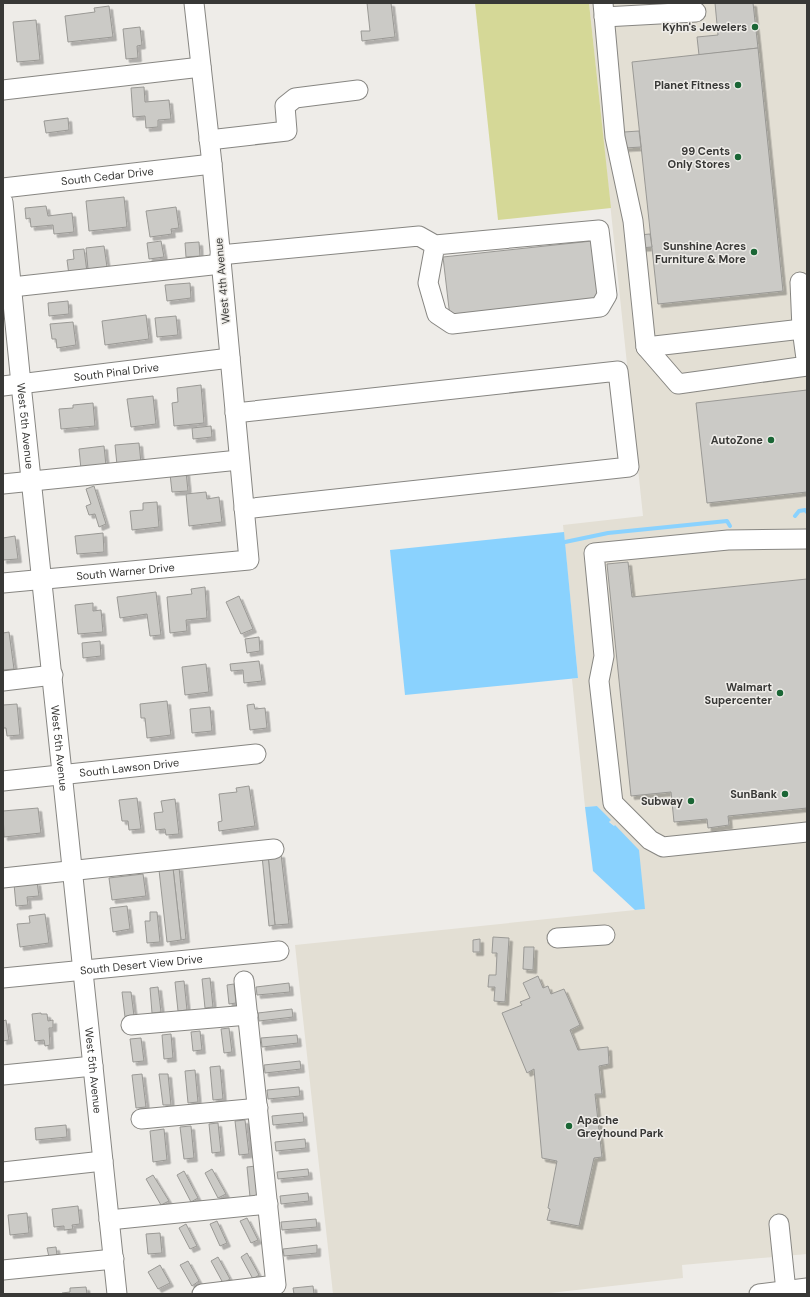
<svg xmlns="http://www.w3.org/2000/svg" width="810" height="1297" viewBox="0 0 810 1297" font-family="'DM Sans',sans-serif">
<defs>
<filter id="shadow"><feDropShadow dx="3.5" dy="3.5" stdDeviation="0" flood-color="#0004"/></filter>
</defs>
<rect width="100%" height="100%" fill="#eeece8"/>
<polygon fill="#e3dfd4" points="589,3 807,3 807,1254 682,1265 683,1278 541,1294 333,1294 295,945 645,909 615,825 614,826 609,821 610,820 597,806 585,807 572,679 578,678 563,525 643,516"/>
<polygon fill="#d5d897" points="475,3 589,3 611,208 498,220"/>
<g fill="#8ad2fe">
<polygon points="564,532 578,678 405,695 390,550"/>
<polygon points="597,806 611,820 609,822 614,826 615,825 639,850 645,909 635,910 593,871 585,807"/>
</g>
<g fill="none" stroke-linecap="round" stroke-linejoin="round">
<g stroke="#8ad2fe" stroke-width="4">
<polyline points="795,516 799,511 805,510 807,512"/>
<polyline points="565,542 608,533 727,521 730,526"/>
</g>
</g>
<g fill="#cbcac6" stroke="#9a9995" filter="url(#shadow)">
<polygon points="367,3 391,3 395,37 362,41 361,31 370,31"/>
<polygon points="715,3 753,3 758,48 699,55 697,37 718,35"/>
<polygon points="109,6 113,37 68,42 65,16 95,12 94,8"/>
<polygon points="36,20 40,60 17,62 13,22"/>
<polygon points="140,27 142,45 137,46 138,58 126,59 123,29"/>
<polygon points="758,48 783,291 658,304 632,62"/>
<polygon points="144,87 145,102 169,100 171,119 158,120 158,127 146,128 145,116 133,117 131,88"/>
<polygon points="68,118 69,130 46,133 44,121"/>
<polygon points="639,131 641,147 625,148 624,132"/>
<polygon points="124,197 127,227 89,231 86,201"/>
<polygon points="46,206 48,216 72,213 74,232 54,234 53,225 31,227 30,218 26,219 25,208"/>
<polygon points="176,207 179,228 171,229 172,234 150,237 146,211"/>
<polygon points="650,234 652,247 640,248 639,235"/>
<polygon points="161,241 164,257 149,259 147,243"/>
<polygon points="592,241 598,300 450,317 443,257"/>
<polygon points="199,242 200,256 186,257 185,243"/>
<polygon points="104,246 107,267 88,269 86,248"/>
<polygon points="84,249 87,272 69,275 67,260 74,259 73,250"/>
<polygon points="190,283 191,298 167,301 165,285"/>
<polygon points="68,301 69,314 49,316 48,303"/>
<polygon points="146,315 149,339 105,345 102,321"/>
<polygon points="176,316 178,335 157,337 155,318"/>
<polygon points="73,322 76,345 57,348 56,339 52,339 50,324"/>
<polygon points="201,385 204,423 174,426 172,403 178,402 177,388"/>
<polygon points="807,390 807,492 707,503 696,403"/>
<polygon points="153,396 156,424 131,427 127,399"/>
<polygon points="93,403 95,426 61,429 59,409 73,408 73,405"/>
<polygon points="211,426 212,437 193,439 192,428"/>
<polygon points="139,443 141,463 117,465 115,445"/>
<polygon points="104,446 106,466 81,469 79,449"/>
<polygon points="186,472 188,491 172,492 170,474"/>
<polygon points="94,486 106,524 99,527 95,514 89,515 86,506 91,504 86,489"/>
<polygon points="206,492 207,499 219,497 222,522 189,526 186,494"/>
<polygon points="157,502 159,527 132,530 130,511 143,510 143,503"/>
<polygon points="103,533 104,552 77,554 75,536"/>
<polygon points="15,536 18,559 3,560 3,538"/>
<polygon points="628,562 632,597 807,579 807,808 728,816 729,825 708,828 707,819 674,822 671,792 631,796 607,564"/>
<polygon points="205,587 207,618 186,620 187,631 170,633 167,597 192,594 191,589"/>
<polygon points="156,592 161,635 150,636 147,614 120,618 117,597"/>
<polygon points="239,596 253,629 241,634 226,602"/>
<polygon points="93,603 93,611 101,610 103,632 78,634 75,605"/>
<polygon points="9,632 14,669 3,670 3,633"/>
<polygon points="259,637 260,651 247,653 245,639"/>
<polygon points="100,641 101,656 83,658 82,643"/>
<polygon points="259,661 262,681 244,683 243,670 231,671 230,664"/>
<polygon points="206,664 209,692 185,695 182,667"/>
<polygon points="167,701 171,735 147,738 145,718 141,718 140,704"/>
<polygon points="17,704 20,735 7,736 6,728 3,728 3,705"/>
<polygon points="254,704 255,709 265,708 267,728 250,730 247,705"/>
<polygon points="210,707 212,731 192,733 190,709"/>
<polygon points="249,786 255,826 219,831 218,822 222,821 219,794 237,792 236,788"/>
<polygon points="137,798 141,829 129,830 128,821 122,821 119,800"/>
<polygon points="175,799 179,834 166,835 165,829 156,830 154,813 163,812 161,801"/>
<polygon points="38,808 41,833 4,837 3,811"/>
<polygon points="281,854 289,924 275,925 268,855"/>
<polygon points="268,855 275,925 269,926 262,856"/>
<polygon points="179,867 186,939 181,940 173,868"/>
<polygon points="173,868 181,940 167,942 159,870"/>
<polygon points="143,874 146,896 112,900 109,878"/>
<polygon points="37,882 39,896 27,897 28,905 16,906 14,884"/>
<polygon points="127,906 130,929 113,932 110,908"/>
<polygon points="150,912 157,912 160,942 147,943 145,921 150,921"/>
<polygon points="45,914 49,943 20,947 17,924 30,923 29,916"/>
<polygon points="493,937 509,938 505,1002 494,1001 495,987 488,987 489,975 496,975 497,953 492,953"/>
<polygon points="480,939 480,952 473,952 473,940"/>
<polygon points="524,947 534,947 533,970 523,969"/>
<polygon points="538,976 543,988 548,986 551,994 564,989 580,1025 570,1030 578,1050 608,1047 609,1064 599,1066 602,1094 595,1094 602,1157 594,1158 579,1226 547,1220 550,1209 548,1208 557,1161 542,1158 534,1069 527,1073 502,1013 522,1005 520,1002 530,998 523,983"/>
<polygon points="210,978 213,1007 205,1008 202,979"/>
<polygon points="184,981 187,1010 178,1011 175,982"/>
<polygon points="289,983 290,992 257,995 256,987"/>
<polygon points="234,984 236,1003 229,1004 227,985"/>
<polygon points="158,987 161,1012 152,1013 150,988"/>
<polygon points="122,992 131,992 134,1016 125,1017"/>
<polygon points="292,1009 293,1017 259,1021 258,1013"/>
<polygon points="41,1013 41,1014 47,1014 48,1021 53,1020 53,1028 49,1028 50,1045 45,1046 44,1040 35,1041 32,1014"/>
<polygon points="6,1020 9,1040 3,1041 3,1021"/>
<polygon points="229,1028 232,1052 224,1053 221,1029"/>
<polygon points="200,1031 202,1050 193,1051 191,1032"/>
<polygon points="171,1034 173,1058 164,1059 162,1035"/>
<polygon points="297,1035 298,1043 262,1047 261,1038"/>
<polygon points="141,1038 144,1061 133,1062 130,1039"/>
<polygon points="300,1061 301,1069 265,1073 264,1065"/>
<polygon points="220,1066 223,1099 213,1100 210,1067"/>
<polygon points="195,1070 198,1102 188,1103 185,1071"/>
<polygon points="142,1074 146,1107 136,1108 132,1075"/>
<polygon points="159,1074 168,1074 171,1105 163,1105"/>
<polygon points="299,1087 300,1096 268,1099 267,1090"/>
<polygon points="303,1113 304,1122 273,1125 272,1116"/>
<polygon points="245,1120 249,1154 239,1155 235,1121"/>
<polygon points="218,1123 221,1152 212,1153 209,1124"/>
<polygon points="66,1125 67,1137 36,1140 35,1128"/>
<polygon points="191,1126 194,1158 184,1159 180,1127"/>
<polygon points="164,1129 167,1160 153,1162 150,1131"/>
<polygon points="305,1139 306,1148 276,1151 275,1142"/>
<polygon points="256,1166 259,1197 250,1197 247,1167"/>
<polygon points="212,1169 226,1194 218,1198 205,1173"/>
<polygon points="308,1169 309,1176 278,1179 277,1172"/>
<polygon points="184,1171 198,1198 191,1202 177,1175"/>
<polygon points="153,1175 169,1201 161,1205 146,1179"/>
<polygon points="308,1193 309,1201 281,1204 280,1196"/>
<polygon points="78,1206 80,1224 72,1225 73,1229 64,1230 64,1226 54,1227 52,1209"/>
<polygon points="27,1213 29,1233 10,1235 8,1215"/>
<polygon points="247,1218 258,1240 251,1243 240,1221"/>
<polygon points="316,1219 317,1227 282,1230 281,1222"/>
<polygon points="217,1221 227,1243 220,1246 210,1224"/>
<polygon points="186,1224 197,1246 190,1249 179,1228"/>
<polygon points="160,1233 162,1253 148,1254 146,1234"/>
<polygon points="317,1245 317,1253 284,1256 283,1249"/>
<polygon points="56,1247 57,1256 49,1257 47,1248"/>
<polygon points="247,1253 259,1275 253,1279 241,1257"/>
<polygon points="218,1257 230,1279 223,1283 211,1261"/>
<polygon points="188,1261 199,1281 192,1286 180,1265"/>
<polygon points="160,1265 170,1283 158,1289 148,1272"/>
<polygon points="313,1286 314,1294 294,1294 293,1288"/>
<polygon points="86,1287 87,1294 62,1294 62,1293 70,1292 70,1288"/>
</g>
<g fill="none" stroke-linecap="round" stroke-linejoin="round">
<defs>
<g id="minor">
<polyline points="603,3 615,137 633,221 646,347 678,384 807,366 802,329 800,282"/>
<polyline points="604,17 696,12"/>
<polyline points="3,90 201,67"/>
<polyline points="209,140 287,131 285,106 295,98 358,90"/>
<path id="s1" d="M3 188 212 164"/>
<path id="s2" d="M3 202 21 384 117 1294"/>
<polyline points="220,255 419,236 435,245 599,230 607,295 600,307 452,324 437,314 428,283 435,245"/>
<polyline points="3,288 221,264"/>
<polyline points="646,347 802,329"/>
<path id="s3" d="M3 386 230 358"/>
<polyline points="235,413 618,371 629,467 244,509"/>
<polyline points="3,484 239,460"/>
<polyline points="807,539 728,540 594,553 604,656 599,681 613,803 650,840 663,847 807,832"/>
<path id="s4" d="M3 583 249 560 212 164 194 3"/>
<polyline points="3,681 53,675"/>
<path id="s5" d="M3 781 256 754"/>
<polyline points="3,878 274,849"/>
<polyline points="557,938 605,935"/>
<path id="s6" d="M3 978 279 951"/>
<polyline points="131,1025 248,1015"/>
<polyline points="3,1075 93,1066"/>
<polyline points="141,1119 258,1108"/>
<polyline points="3,1172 103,1161"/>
<polyline points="109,1220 268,1204"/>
<polyline points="779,1224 786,1291"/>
<polyline points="3,1270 114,1259"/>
<polyline points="202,1294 276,1285 244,981"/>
<polyline points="759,1294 807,1288"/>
</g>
</defs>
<use href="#minor" stroke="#878682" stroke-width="21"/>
<use href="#minor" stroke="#fff" stroke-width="19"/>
</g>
<g fill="#1a6635" stroke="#eeece8" stroke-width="1.5">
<circle cx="755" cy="27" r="4"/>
<circle cx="738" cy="85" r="4"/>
<circle cx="738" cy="157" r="4"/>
<circle cx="754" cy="252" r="4"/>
<circle cx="771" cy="440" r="4"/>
<circle cx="780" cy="693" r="4"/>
<circle cx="785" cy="794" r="4"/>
<circle cx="691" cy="801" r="4"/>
<circle cx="569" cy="1126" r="4"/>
</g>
<g text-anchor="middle" stroke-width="3" stroke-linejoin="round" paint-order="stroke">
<g font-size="11" font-weight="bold" fill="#383836" stroke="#eeece8" text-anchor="end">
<text x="747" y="31">Kyhn's Jewelers</text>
<text x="730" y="89">Planet Fitness</text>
<text x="730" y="155">99 Cents<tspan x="730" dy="13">Only Stores</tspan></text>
<text x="746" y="250">Sunshine Acres<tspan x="746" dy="13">Furniture &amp; More</tspan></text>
<text x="763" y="444">AutoZone</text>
<text x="772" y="691">Walmart<tspan x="772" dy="13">Supercenter</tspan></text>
<text x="777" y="798">SunBank</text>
<text x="683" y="805">Subway</text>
<text x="577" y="1124" text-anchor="start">Apache<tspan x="577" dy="13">Greyhound Park</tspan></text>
</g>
<g font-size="11" fill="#383836" stroke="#eeece8">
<text dy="4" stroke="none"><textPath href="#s1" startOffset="105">South Cedar Drive</textPath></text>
<text transform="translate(222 281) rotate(-95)" y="4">West 4th Avenue</text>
<text dy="4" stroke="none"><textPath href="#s3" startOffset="114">South Pinal Drive</textPath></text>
<text dy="4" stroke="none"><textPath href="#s2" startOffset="225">West 5th Avenue</textPath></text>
<text dy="4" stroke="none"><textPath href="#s4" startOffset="123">South Warner Drive</textPath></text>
<text dy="4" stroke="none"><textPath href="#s2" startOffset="549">West 5th Avenue</textPath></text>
<text dy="4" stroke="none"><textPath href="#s5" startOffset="127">South Lawson Drive</textPath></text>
<text dy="4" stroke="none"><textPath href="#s6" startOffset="139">South Desert View Drive</textPath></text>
<text dy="4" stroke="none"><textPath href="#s2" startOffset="873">West 5th Avenue</textPath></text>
</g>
</g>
<rect width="810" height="1297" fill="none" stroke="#383836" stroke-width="8"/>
</svg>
